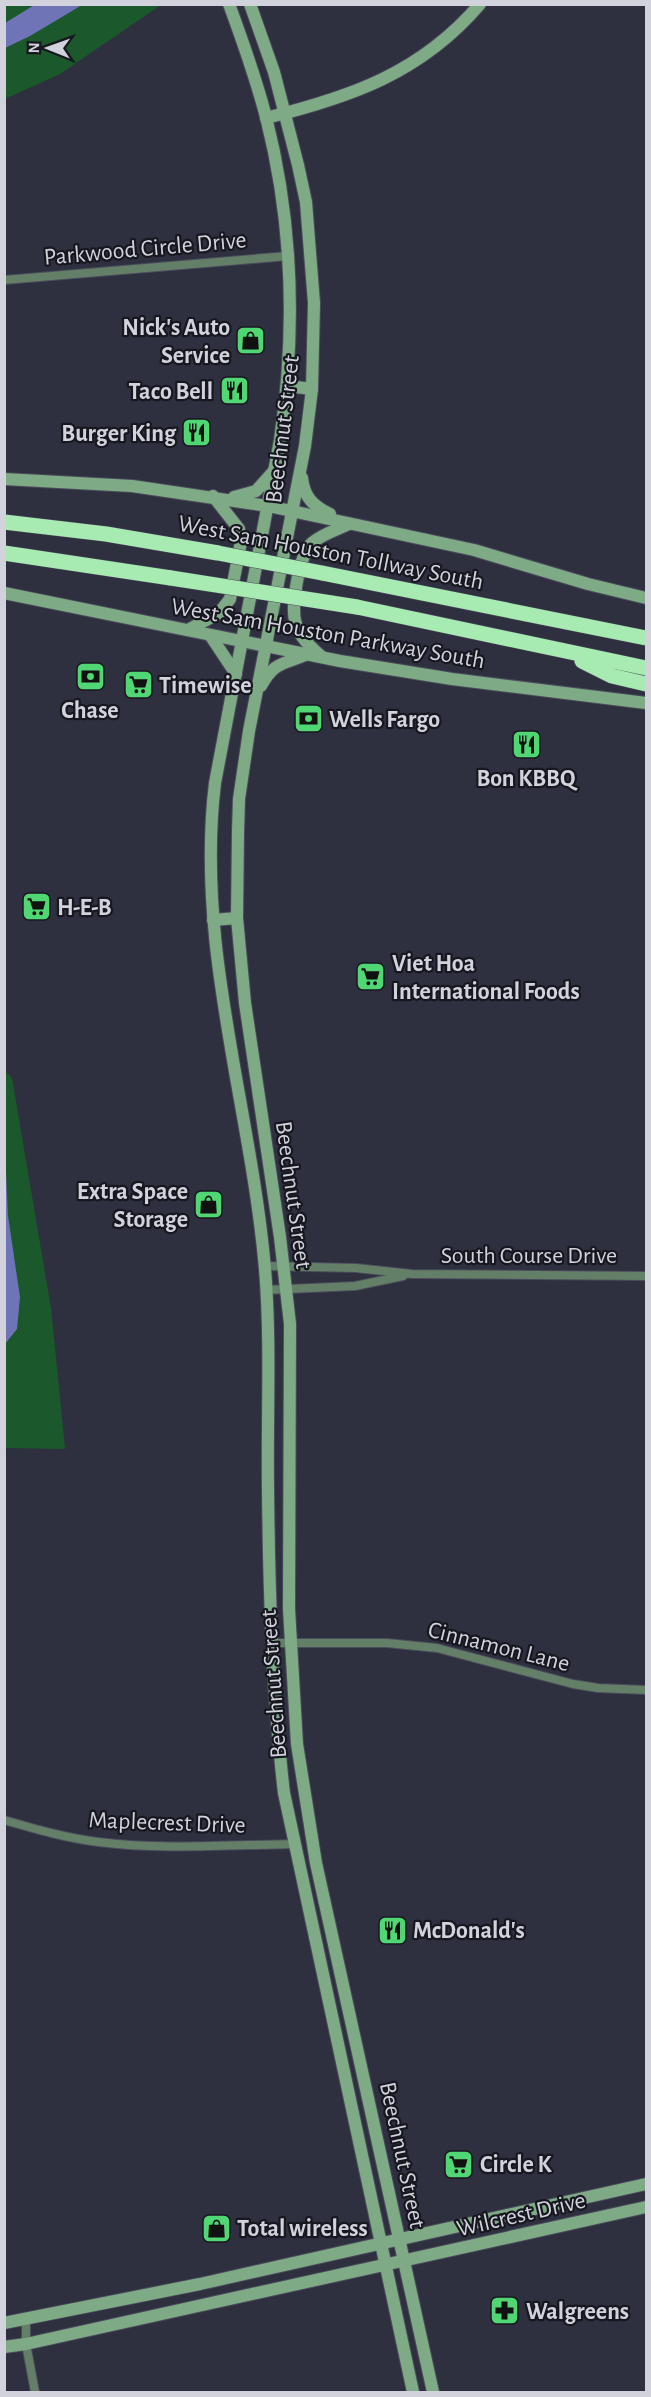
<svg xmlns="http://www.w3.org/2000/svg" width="651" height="2397" viewBox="0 0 651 2397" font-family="'Alegreya Sans',sans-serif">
<rect width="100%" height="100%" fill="#2e2f3f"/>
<g fill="#1b582c">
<polygon points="4,5 161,5 60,74 5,99"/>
<polygon points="4,1070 12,1078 51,1308 65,1449 5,1448"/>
</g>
<g fill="#6f74b7">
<polygon points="36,4 82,5 30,36 5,48 5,23"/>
<polygon points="4,1128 8,1216 20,1297 17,1329 5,1344"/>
</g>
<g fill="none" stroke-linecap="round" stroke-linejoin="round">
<defs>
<g id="street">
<polyline points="4,280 288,256"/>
<polyline points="265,1266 356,1268 412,1274 646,1276"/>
<polyline points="266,1290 355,1286 403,1276"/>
<polyline points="271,1643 387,1643 437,1648 573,1684 598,1688 646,1690"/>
<path d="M4 1820C35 1829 66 1838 98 1842 159 1850 232 1845 294 1844"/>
<polyline points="26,2320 26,2344 35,2392"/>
</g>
<g id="secondary">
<path d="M229 4C243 42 256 79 266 117 293 223 296 333 280 440L215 783C195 947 251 1107 265 1269 271 1341 267 1415 268 1488 269 1590 272 1692 284 1793L413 2392"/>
<polyline points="250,4 274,72 298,165 306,202 314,303 312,389 305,446 249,731 239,799 238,832 237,918 245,1003 280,1237 290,1324 289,1609 297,1744 316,1863 433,2392"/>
<path d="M266 118C351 97 421 73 480 4"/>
<polyline points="288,386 312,389"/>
<path d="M302 478C304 497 313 506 330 514"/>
<polyline points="4,479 132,486 268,506 474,550 588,584 646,598"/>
<polyline points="234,497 256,491 273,472"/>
<polyline points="4,593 340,661 452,679 646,703"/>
<polyline points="188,630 219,613 230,599 241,542 239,529 213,496"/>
<polyline points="210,635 236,674"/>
<path d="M322 657C312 648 300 638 296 624 290 608 299 555 312 543 322 534 337 530 349 524"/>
<path d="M261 686C274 662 282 665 305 655"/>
<polyline points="213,920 237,918"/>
<polyline points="4,2323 200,2284 646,2184"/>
<polyline points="4,2347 26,2344 646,2207"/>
</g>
<g id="highway">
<polyline points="4,522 106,534 218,553"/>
<polyline points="4,553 171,578"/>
<polyline points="322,573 646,638"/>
<polyline points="357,607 646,668"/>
<polyline points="582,661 612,676 646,684"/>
</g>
</defs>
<use href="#street" stroke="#4b4c5b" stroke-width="10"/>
<use href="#secondary" stroke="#4b4c5b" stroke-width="14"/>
<use href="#highway" stroke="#4b4c5b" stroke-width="16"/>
<use href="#street" stroke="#647f68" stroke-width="8"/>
<use href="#secondary" stroke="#7faa86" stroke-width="12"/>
<use href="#highway" stroke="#a7ebb2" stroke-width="15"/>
<defs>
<g id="highway-bridge">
<polyline points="218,553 322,573"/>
<polyline points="171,578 357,607"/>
</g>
</defs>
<use href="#highway-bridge" stroke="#4b4c5b" stroke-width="16" stroke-linecap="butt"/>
<use href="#highway-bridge" stroke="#a7ebb2" stroke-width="15"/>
</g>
<defs>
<symbol id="shop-square" viewBox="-11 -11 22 22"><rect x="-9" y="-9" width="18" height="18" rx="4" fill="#51d674" stroke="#17181f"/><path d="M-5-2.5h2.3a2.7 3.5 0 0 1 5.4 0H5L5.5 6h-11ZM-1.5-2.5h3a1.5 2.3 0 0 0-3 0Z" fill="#111"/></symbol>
<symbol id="restaurant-square" viewBox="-11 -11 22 22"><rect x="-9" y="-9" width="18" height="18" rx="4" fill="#51d674" stroke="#17181f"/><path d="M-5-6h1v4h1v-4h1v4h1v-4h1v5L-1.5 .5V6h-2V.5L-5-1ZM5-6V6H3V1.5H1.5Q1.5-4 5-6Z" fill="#111"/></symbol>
<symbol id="bank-square" viewBox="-11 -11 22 22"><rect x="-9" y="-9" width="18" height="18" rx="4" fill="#51d674" stroke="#17181f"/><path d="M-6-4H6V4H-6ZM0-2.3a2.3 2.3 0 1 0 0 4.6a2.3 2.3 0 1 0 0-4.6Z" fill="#111"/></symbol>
<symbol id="supermarket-square" viewBox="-11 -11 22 22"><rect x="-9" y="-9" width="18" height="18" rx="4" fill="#51d674" stroke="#17181f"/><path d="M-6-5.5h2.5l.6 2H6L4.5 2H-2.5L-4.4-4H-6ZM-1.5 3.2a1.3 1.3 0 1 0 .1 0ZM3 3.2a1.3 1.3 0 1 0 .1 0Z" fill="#111"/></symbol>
<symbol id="pharmacy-square" viewBox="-11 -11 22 22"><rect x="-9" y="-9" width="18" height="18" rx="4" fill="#51d674" stroke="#17181f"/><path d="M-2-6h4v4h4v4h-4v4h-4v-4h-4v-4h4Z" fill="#111"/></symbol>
</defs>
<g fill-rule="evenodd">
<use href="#shop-square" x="234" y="324" width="33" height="33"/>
<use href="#restaurant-square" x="218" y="374" width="33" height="33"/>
<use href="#restaurant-square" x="180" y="416" width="33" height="33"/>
<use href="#bank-square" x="74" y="660" width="33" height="33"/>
<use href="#supermarket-square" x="122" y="668" width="33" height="33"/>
<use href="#bank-square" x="292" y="702" width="33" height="33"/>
<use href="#restaurant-square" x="510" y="728" width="33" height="33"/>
<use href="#supermarket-square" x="20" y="890" width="33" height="33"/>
<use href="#supermarket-square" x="354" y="960" width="33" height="33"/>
<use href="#shop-square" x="192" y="1188" width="33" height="33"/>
<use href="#restaurant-square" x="376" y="1914" width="33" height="33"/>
<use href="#supermarket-square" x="442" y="2148" width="33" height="33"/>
<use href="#shop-square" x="200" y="2212" width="33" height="33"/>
<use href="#pharmacy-square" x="488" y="2294" width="33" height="33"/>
</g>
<g text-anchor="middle" stroke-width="4.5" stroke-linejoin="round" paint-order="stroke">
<g font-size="24" fill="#d1d2dc" stroke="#17181f">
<text transform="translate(145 248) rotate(-5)" y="8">Parkwood Circle Drive</text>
<text transform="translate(282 429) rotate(-83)" y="8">Beechnut Street</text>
<text transform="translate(331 552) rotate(11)" y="8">West Sam Houston Tollway South</text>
<text transform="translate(328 633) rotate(10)" y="8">West Sam Houston Parkway South</text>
<text transform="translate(294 1195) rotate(82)" y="8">Beechnut Street</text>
<text x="529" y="1263">South Course Drive</text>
<text transform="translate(499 1646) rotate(14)" y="8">Cinnamon Lane</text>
<text transform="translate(273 1684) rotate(-94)" y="8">Beechnut Street</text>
<text transform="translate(167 1822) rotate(2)" y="8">Maplecrest Drive</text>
<text transform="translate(403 2155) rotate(78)" y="8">Beechnut Street</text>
<text transform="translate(521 2214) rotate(-13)" y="8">Wilcrest Drive</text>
</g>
<g font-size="24" font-weight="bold" fill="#d1d2dc" stroke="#17181f" text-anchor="start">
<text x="230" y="335" text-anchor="end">Nick's Auto<tspan x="230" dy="28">Service</tspan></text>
<text x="213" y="399" text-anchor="end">Taco Bell</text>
<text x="176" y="441" text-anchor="end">Burger King</text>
<text x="159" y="693">Timewise</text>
<text x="90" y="718" text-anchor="middle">Chase</text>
<text x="329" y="727">Wells Fargo</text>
<text x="526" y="786" text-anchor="middle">Bon KBBQ</text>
<text x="57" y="915">H-E-B</text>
<text x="392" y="971">Viet Hoa<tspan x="392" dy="28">International Foods</tspan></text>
<text x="188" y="1199" text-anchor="end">Extra Space<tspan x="188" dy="28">Storage</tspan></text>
<text x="413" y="1938">McDonald's</text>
<text x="480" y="2172">Circle K</text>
<text x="237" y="2236">Total wireless</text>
<text x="526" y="2319">Walgreens</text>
</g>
</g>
<rect width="651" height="2397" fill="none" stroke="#d1d2dc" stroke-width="12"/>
<g transform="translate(48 48) rotate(271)" stroke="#17181f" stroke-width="4.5" paint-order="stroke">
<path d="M0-4.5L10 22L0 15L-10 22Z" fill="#d1d2dc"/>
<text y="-9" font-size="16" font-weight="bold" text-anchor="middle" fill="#d1d2dc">N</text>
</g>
</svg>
